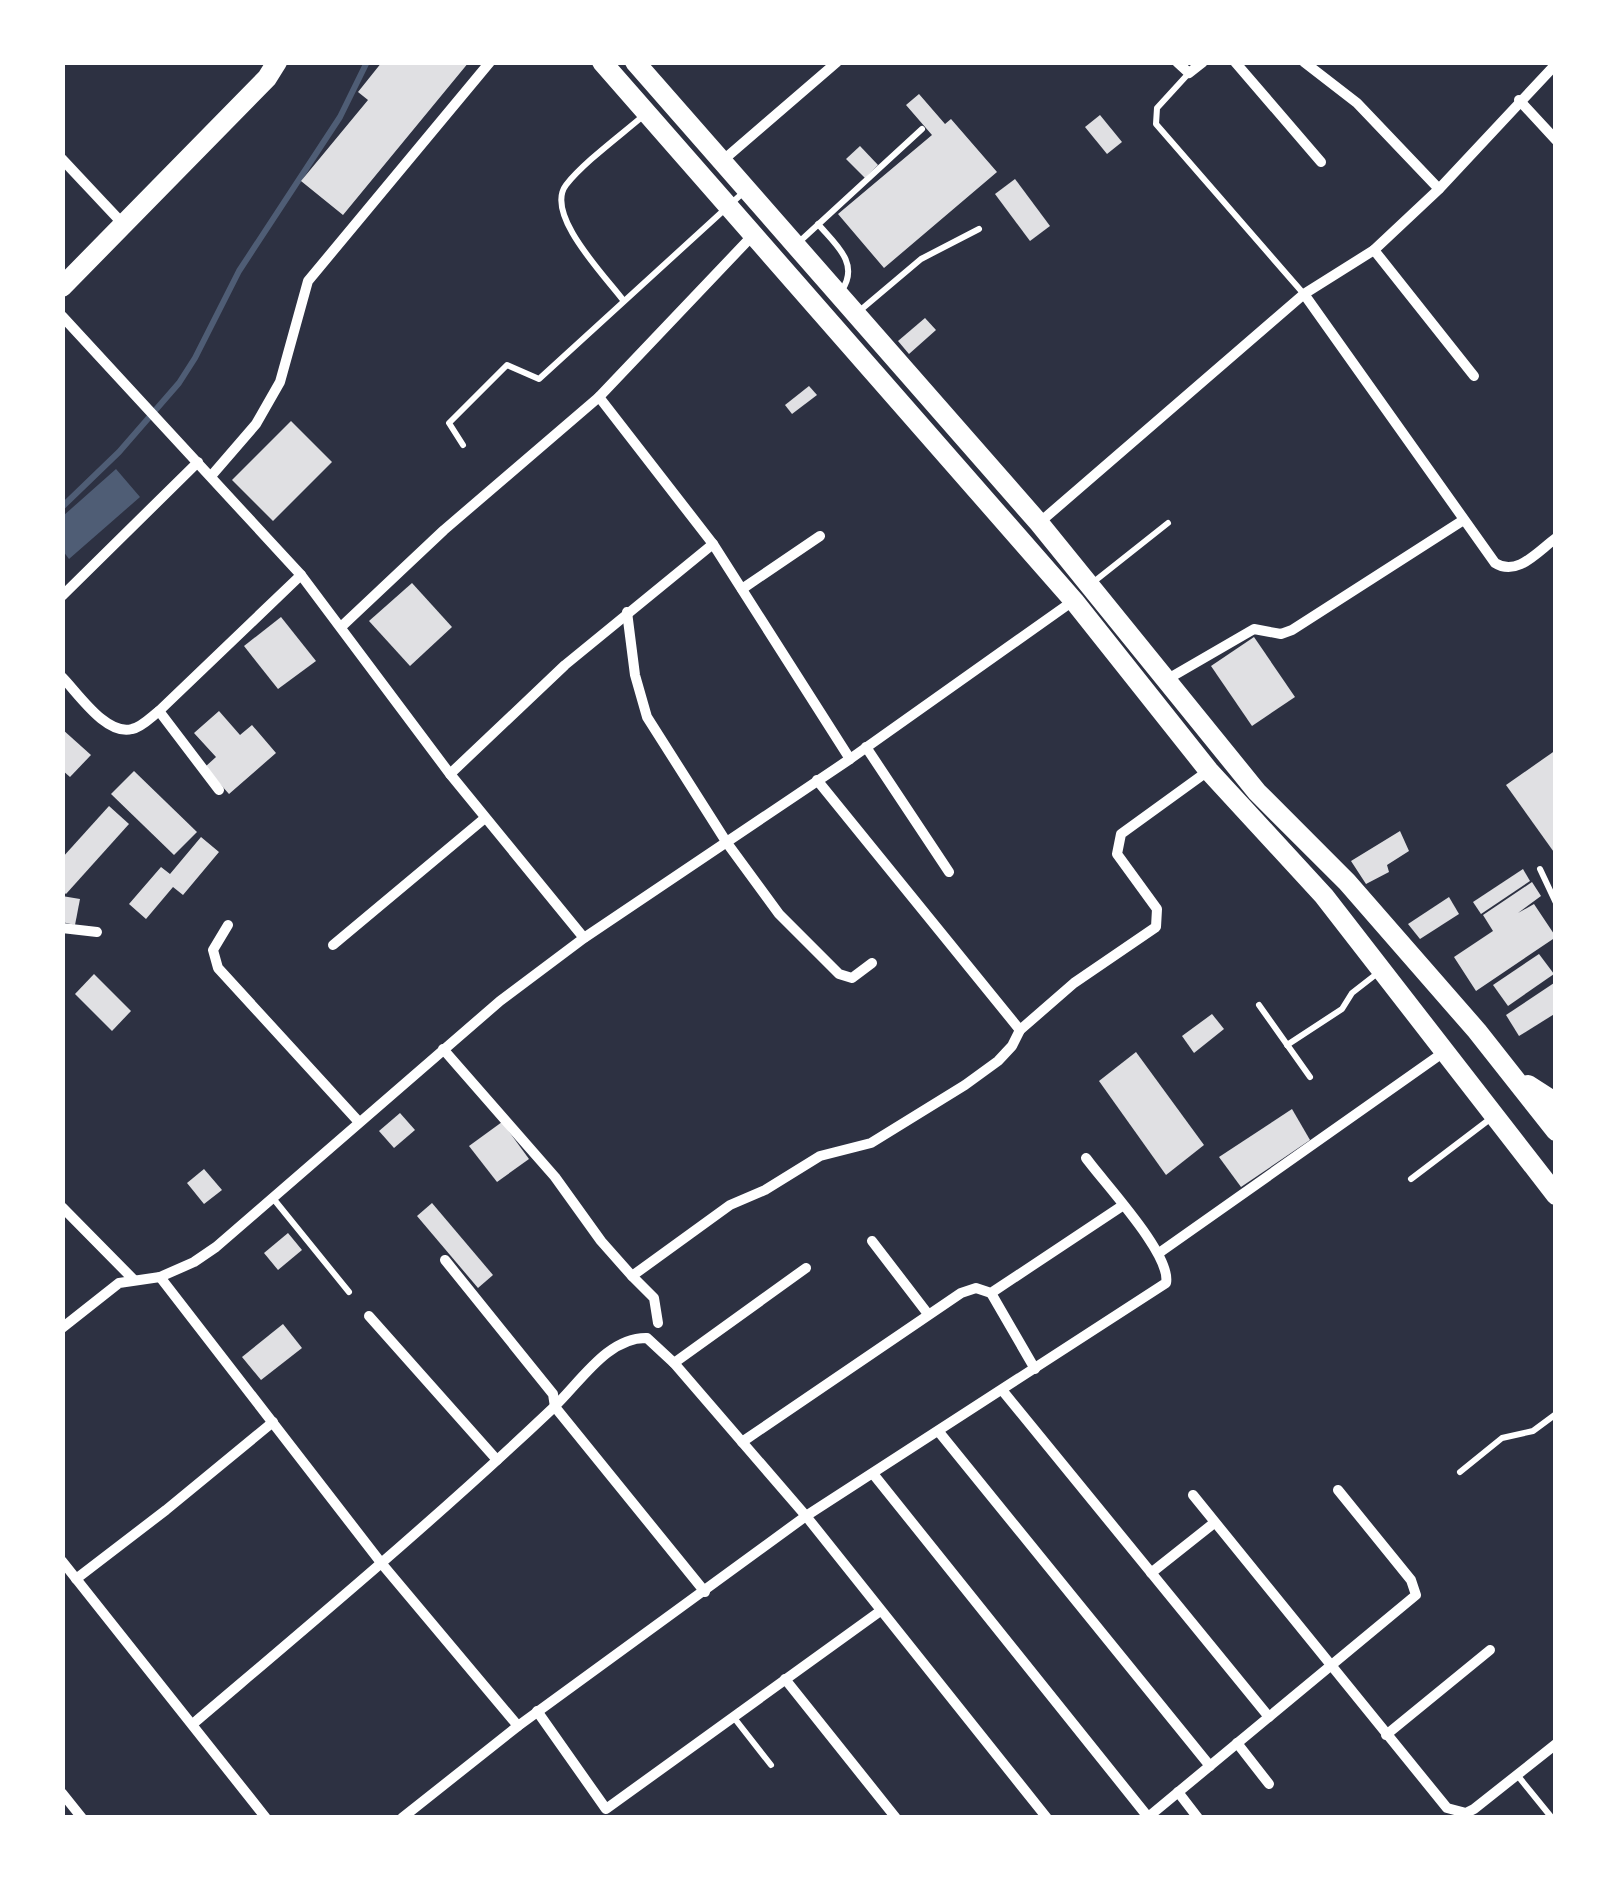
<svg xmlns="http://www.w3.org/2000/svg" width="1618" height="1880" viewBox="0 0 1618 1880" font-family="Lato,sans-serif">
<rect width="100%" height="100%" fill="#2d3142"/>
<polygon fill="#4f5d75" points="116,469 140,497 69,559 63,551 63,516"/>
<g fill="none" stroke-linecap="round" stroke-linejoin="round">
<polyline stroke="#4f5d75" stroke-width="6" points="62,507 119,452 179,383 195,358 239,271 340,117 367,62"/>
</g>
<g fill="#e0e0e3">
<polygon points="382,62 469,62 343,215 301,181 368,100 358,92"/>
<polygon points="919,94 945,124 951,119 997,172 884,268 838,214 932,135 906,105"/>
<polygon points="1100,115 1122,142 1107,154 1085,127"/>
<polygon points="860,146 878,165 865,178 846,159"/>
<polygon points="1015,179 1050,226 1030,241 995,194"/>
<polygon points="925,318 936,330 909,354 898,341"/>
<polygon points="809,386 817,395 792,414 785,405"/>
<polygon points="291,421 332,462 273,521 232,480"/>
<polygon points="412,583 452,627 410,666 369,621"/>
<polygon points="281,617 316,661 278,689 244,646"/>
<polygon points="1254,637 1295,697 1252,726 1211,666"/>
<polygon points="219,711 240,735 252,725 276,753 229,794 205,767 216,757 194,733"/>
<polygon points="62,729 91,755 70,777 62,770"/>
<polygon points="1556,750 1556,855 1506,785"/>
<polygon points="134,771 197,832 174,855 111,794"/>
<polygon points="109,806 129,824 66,894 62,891 62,858"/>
<polygon points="1400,831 1409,851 1387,865 1389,872 1366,884 1351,861"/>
<polygon points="201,837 219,852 183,895 173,887 146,919 129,904 161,867 170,874"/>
<polygon points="1523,869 1530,881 1481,914 1473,902"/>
<polygon points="1532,882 1541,896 1518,913 1534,904 1556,937 1476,991 1454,957 1493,931 1483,915"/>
<polygon points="62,896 80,899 75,925 62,922"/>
<polygon points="1449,897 1459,914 1420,939 1408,924"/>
<polygon points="1539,954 1554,974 1508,1006 1493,985"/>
<polygon points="94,974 131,1011 112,1031 75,994"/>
<polygon points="1554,983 1556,1013 1519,1036 1506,1015"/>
<polygon points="1212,1014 1224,1029 1194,1053 1182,1036"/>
<polygon points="1136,1052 1204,1145 1166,1175 1099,1081"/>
<polygon points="1292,1109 1310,1140 1241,1187 1219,1157"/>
<polygon points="400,1113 415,1130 394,1148 379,1131"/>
<polygon points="502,1122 529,1159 497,1182 469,1146"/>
<polygon points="204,1169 222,1190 204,1204 187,1183"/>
<polygon points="432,1203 493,1275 478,1288 417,1216"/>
<polygon points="288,1233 302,1250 278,1270 264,1253"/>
<polygon points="283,1324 302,1348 261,1380 242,1357"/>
</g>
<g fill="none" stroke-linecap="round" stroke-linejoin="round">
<g stroke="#fff" stroke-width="6">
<polyline points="1189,73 1157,108 1156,124 1303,293"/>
<path d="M818 224C835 244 860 263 842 290"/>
<polyline points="798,243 922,129"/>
<path d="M623 300C605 276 544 214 566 185 583 163 621 135 643 116"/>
<polyline points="857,313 921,259 979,229"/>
<polyline points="463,445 449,423 507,365 539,379 746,190"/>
<polyline points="1091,584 1168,523"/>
<polyline points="1540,869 1556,903"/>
<polyline points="1259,1005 1310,1077"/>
<polyline points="1287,1045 1342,1009 1352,993 1379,972"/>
<polyline points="1411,1179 1490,1119"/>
<polyline points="272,1197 349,1292"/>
<polyline points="1460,1472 1502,1438 1533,1431 1556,1414"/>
<polyline points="735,1719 771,1765"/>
<polyline points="1518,1776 1552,1818"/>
</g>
<g stroke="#fff" stroke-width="10">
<polyline points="1177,62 1189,73 1203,62"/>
<polyline points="1235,62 1321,162"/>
<polyline points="1304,62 1357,103 1439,189"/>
<polyline points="1519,100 1556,140"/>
<polyline points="62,159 123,224"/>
<polyline points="721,162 837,62"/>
<polyline points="1374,250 1474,376"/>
<path d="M1304 294 1495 563C1517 577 1537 552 1556 538"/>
<polyline points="62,316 301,575 450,774 584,938"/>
<polyline points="599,397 713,544 850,759"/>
<polyline points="212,475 256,424 280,382 308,281 490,62"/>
<polyline points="1039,523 1304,294 1374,250 1439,189 1556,64"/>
<polyline points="742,589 820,536"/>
<polyline points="62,596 198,462"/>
<polyline points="627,612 635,675 647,717 727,843 779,914 839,974 852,978 872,963"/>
<polyline points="341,627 444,530 599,397 754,234"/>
<path d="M62 677C78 693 106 736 132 729 142 727 151 717 159 711L301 575"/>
<polyline points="1166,680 1254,629 1281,634 1292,630 1462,521"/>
<polyline points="159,711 219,790"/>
<polyline points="866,747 949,872"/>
<polyline points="450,774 565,665 713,544"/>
<polyline points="817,780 1020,1030"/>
<polyline points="228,925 213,950 218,968 358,1121"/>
<polyline points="62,928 97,932"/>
<polyline points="333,945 485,818"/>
<polyline points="443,1049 555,1177 601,1241 632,1276 730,1205 765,1190 820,1156 871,1143 965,1085 998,1061 1012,1046 1020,1030 1074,983 1156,927 1157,909 1117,854 1121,834 1208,771"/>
<polyline points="62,1207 134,1280"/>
<polyline points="872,1241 928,1314"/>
<polyline points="1159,1253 1444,1052"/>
<polyline points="445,1260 553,1394 555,1407 705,1592"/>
<polyline points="632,1276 654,1298 658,1323"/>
<polyline points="160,1277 382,1564 518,1726"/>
<polyline points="991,1293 1035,1369"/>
<polyline points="369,1316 497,1460"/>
<polyline points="62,1328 119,1283 160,1277 194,1262 216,1247 500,1001 584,938 850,759 1073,601"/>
<polyline points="674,1363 806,1268"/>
<polyline points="1002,1390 1269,1717"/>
<polyline points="939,1432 1210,1766"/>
<polyline points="742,1442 961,1293 976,1288 991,1293 1122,1206"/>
<polyline points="874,1475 1148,1817"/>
<polyline points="1193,1495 1447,1808 1466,1813 1474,1809 1556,1744"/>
<polyline points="62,1561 266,1818"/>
<polyline points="1151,1573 1214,1523"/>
<polyline points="76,1579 166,1510 273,1422"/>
<polyline points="785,1679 896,1818"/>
<polyline points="537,1711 606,1809 879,1612"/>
<path d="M194 1723C315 1620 437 1518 552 1409 580 1383 607 1337 647 1338L674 1363 806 1516 1047 1818"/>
<polyline points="1386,1735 1490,1650"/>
<polyline points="1237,1743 1269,1784"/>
<polyline points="1178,1792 1198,1818"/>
<polyline points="62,1793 82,1818"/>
<path d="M402 1818 518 1726 806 1516 1166 1283C1172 1255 1105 1184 1086 1158"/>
<polyline points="1147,1818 1416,1595 1411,1580 1338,1490"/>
</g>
<g stroke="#fff" stroke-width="20">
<polyline points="602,62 1074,601 1209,771 1324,896 1556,1195"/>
<polyline points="635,62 1039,523 1257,792 1347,882 1477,1031 1556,1131"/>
<polyline points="62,287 267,78 277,62"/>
<polyline points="1528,1085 1556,1103"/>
</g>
</g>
<rect width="1618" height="1880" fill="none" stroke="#ffffff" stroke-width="130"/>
</svg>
